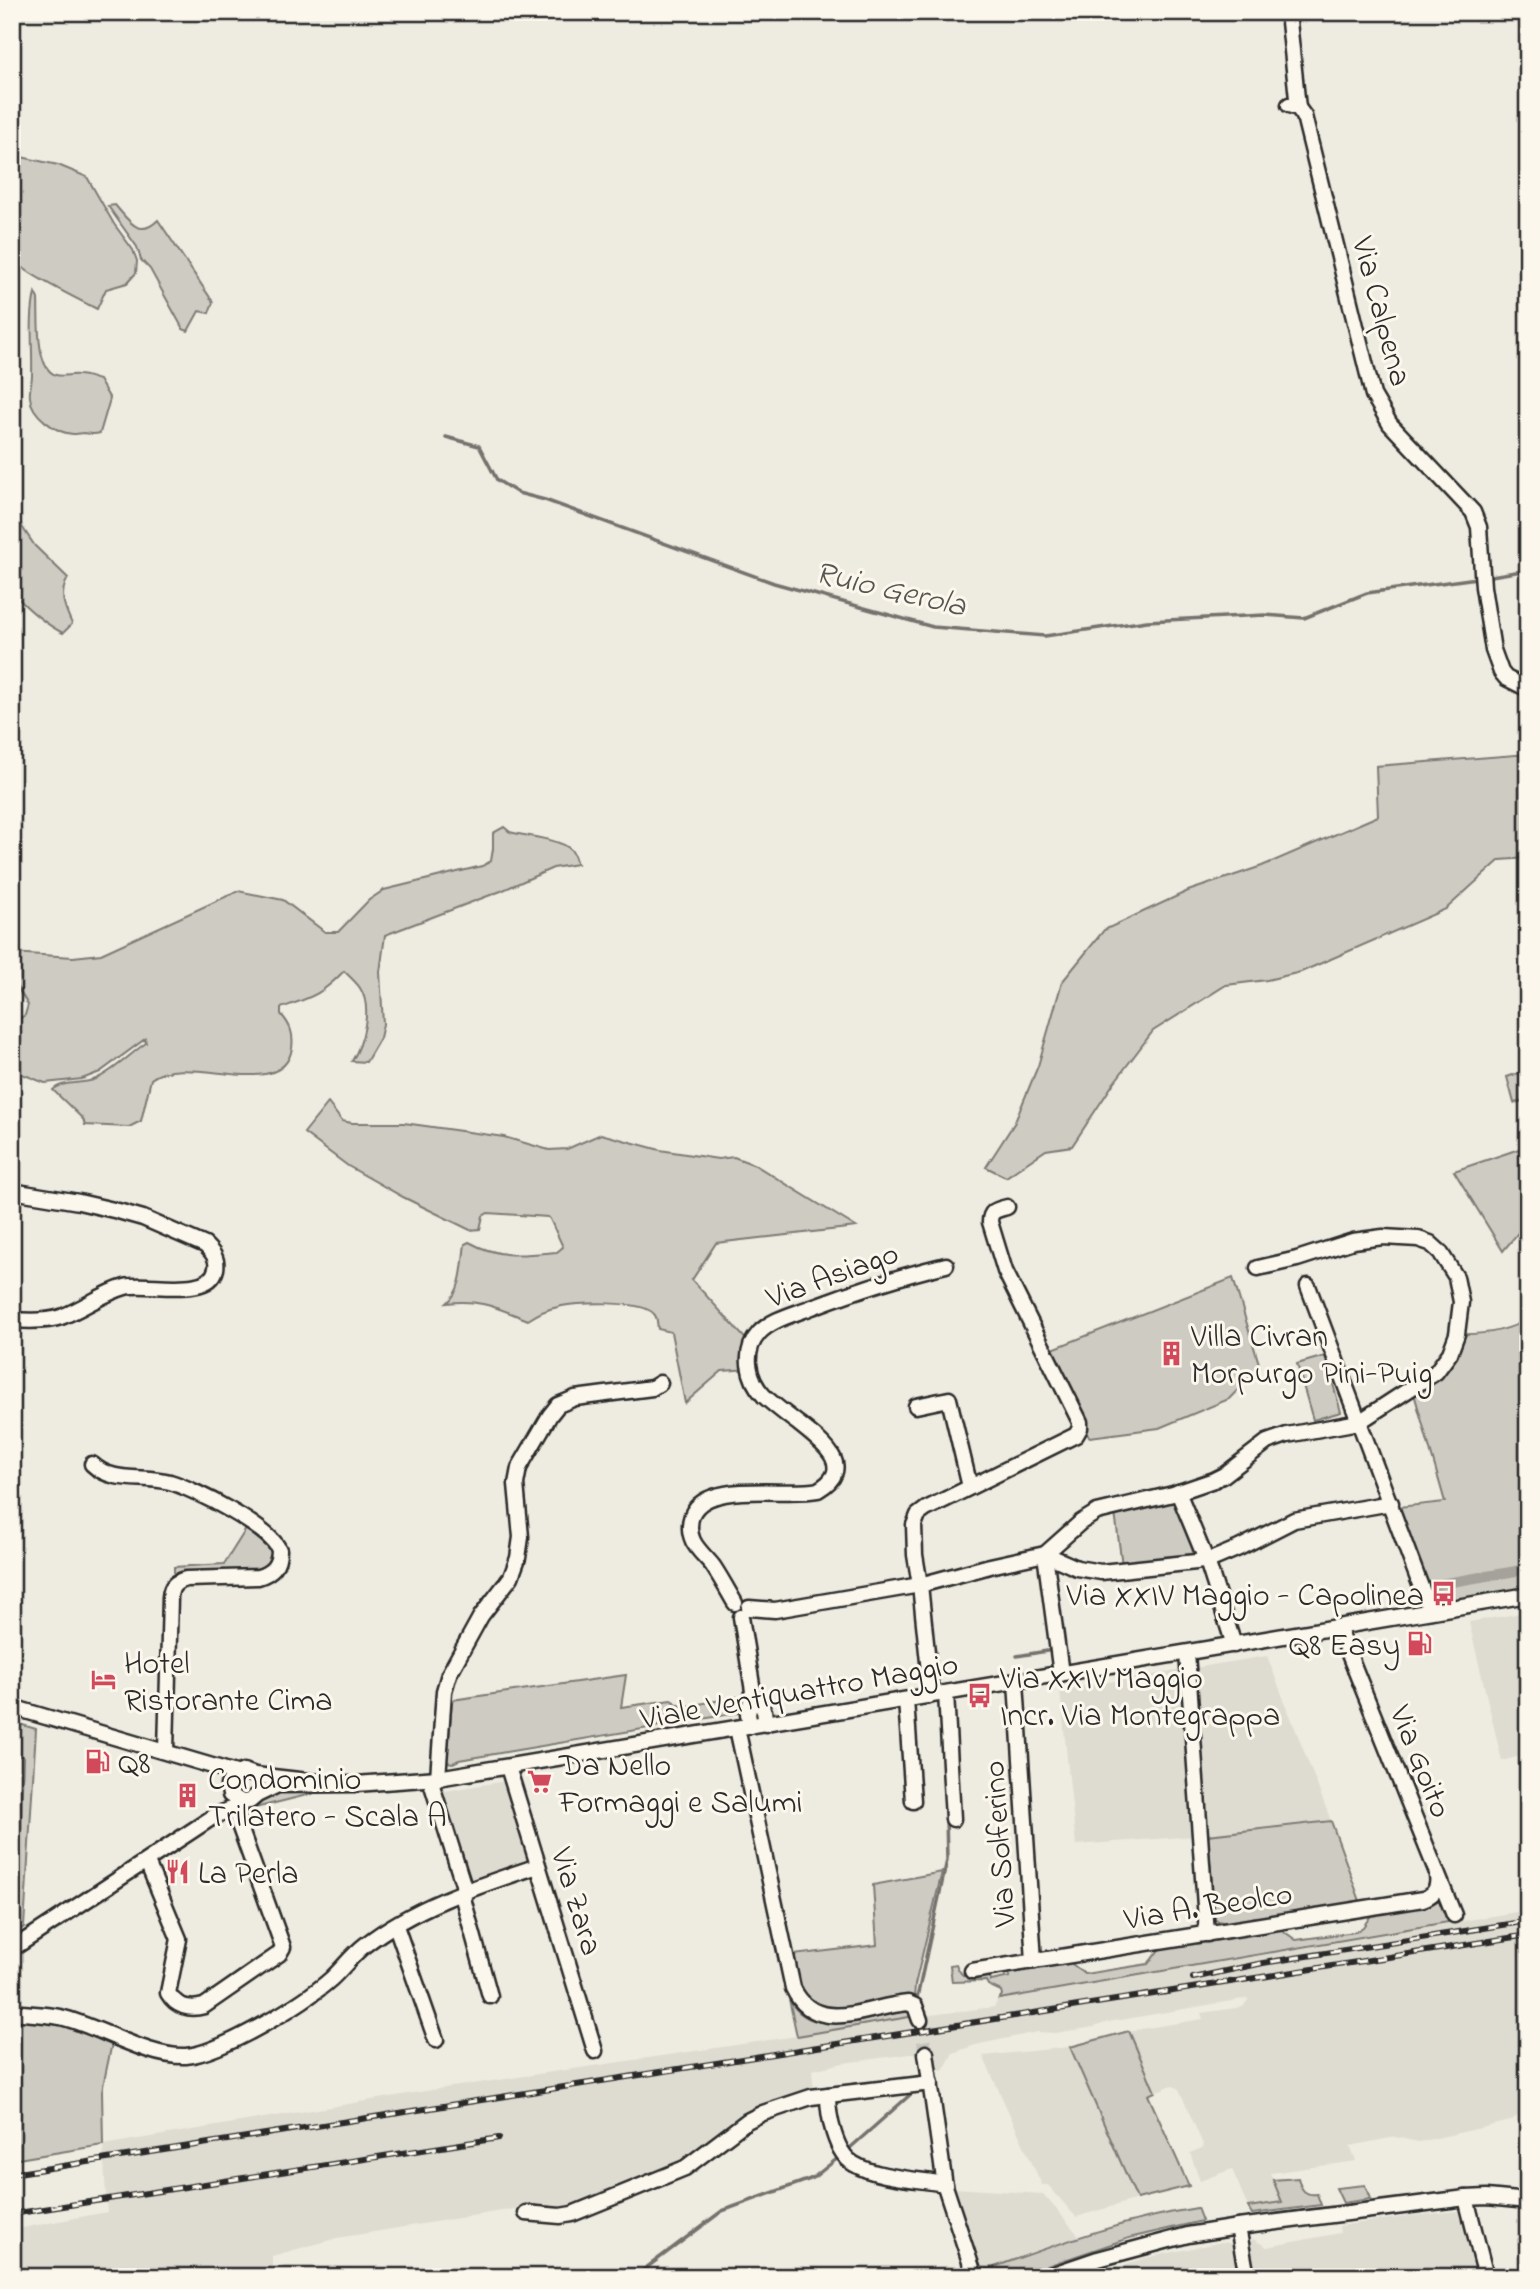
<svg xmlns="http://www.w3.org/2000/svg" width="1540" height="2289" viewBox="0 0 1540 2289" font-family="'Indie Flower',sans-serif">
<rect width="100%" height="100%" fill="#eeebe0"/>
<filter id="ink" filterUnits="userSpaceOnUse"><feTurbulence type="fractalNoise" baseFrequency=".0143" numOctaves="2"/><feDisplacementMap in="SourceGraphic" scale="14" xChannelSelector="R" yChannelSelector="G"/><feConvolveMatrix kernelMatrix="1 2 1 2 8 2 1 2 1" color-interpolation-filters="sRGB"/></filter>
<g filter="url(#ink)">
<g fill="#dedbd1">
<polygon points="1528,1612 1528,1754 1502,1761 1469,1622"/>
<polygon points="1267,1656 1331,1821 1208,1835 1076,1845 1060,1690"/>
<polygon points="506,1781 532,1864 467,1885 439,1792"/>
<polygon points="1528,1910 1528,2154 1517,2116 1511,2121 1419,2142 1395,2137 1350,2146 1356,2161 1270,2173 1283,2202 1248,2207 1232,2169 1200,2181 1190,2153 1204,2147 1179,2089 1172,2085 1155,2092 1129,2031 1203,2019 1201,2013 1243,2007 1249,1998 1108,2022 1094,2027 1055,2033 1037,2032 975,2045 953,2053 943,2071 936,2068 932,2051 843,2063 812,2070 814,2092 740,2113 741,2121 686,2163 569,2211 555,2211 532,2206 337,2238 272,2256 272,2277 12,2277 12,2230 107,2212 103,2145 438,2089 797,2036 926,2014 931,2015 994,2007 999,1999"/>
<polygon points="1070,2047 1137,2199 1076,2217 1048,2185 1042,2185 983,2056"/>
<polygon points="954,2188 1043,2194 1080,2237 981,2272"/>
<polygon points="1469,2210 1486,2277 1087,2277 1145,2258 1222,2242 1229,2243 1234,2248 1247,2246 1253,2239 1267,2247 1340,2233 1339,2226 1410,2216"/>
</g>
<g fill="#cecbc2" stroke="#7c7b76" stroke-width="2">
<path d="M12 155 58 165 87 177 114 224 133 250 137 261 136 273 127 283 106 289 97 309C85 303 23 272 18 263 14 256 16 248 12 241Z"/>
<path d="M115 205C129 221 139 239 158 220L213 302 209 313 199 311 188 331 183 329 150 269 141 260 137 247 108 206Z"/>
<path d="M35 293 38 299C39 317 35 369 56 375 63 377 71 374 78 375 85 375 92 378 99 380L110 399 100 433C93 435 91 434 84 433 81 433 77 434 73 434 56 433 31 415 30 397 29 390 32 382 32 375 33 348 29 320 35 293Z"/>
<path d="M12 512 35 546 68 578C58 595 65 608 72 624L63 633C43 623 27 608 12 592Z"/>
<polygon points="1528,754 1528,858 1500,860 1446,909 1301,972 1267,980 1226,985 1153,1031 1113,1084 1072,1146 1046,1150 1006,1177 986,1167 1015,1122 1038,1066 1062,982 1104,930 1188,891 1262,866 1378,816 1376,766"/>
<path d="M504 827 510 832C524 836 560 839 570 849 574 852 575 859 577 864L553 868 501 891 385 935 380 972 383 1024 380 1038 366 1062 352 1061C363 1043 373 1008 360 988 356 982 349 976 344 971 321 995 312 997 281 1008V1014C290 1025 294 1033 292 1048 283 1104 187 1051 151 1079L141 1121 129 1127 85 1125 83 1119 53 1090C63 1080 82 1085 96 1079 114 1071 130 1054 146 1043L145 1039 100 1072 82 1079 45 1083 12 1070V1023L25 1015 28 1005 12 979V953L73 957 101 954 238 891 283 900 325 932H338L369 900 384 890 482 866 491 861 493 849V833Z"/>
<polygon points="1528,1070 1528,1100 1514,1103 1507,1077"/>
<path d="M328 1103 342 1121 352 1123H404L504 1137 549 1150 567 1149 601 1134 660 1150 718 1159 734 1157 755 1165 856 1227 716 1243 692 1280 752 1346 749 1369 722 1371 685 1403 671 1332 658 1329C657 1324 658 1318 654 1314 643 1300 575 1302 558 1307 547 1309 537 1314 528 1320 497 1308 481 1299 447 1303 463 1290 462 1263 465 1244L469 1242C500 1259 523 1255 557 1252L563 1247 550 1219 548 1217 488 1213 483 1216 480 1229 470 1230 403 1197 348 1166 304 1133Z"/>
<polygon points="1528,1146 1528,1221 1503,1251 1454,1171"/>
<polygon points="1233,1278 1260,1367 1229,1399 1159,1428 1090,1437 1080,1428 1045,1352"/>
<path d="M1528 1319V1595L1430 1611 1398 1507 1445 1502 1415 1397V1386L1436 1372 1457 1334C1482 1335 1506 1332 1528 1319Z"/>
<polygon points="1325,1356 1341,1412 1313,1420 1297,1364"/>
<polygon points="1171,1501 1175,1504 1193,1550 1192,1555 1122,1565 1115,1513"/>
<polygon points="248,1526 274,1549 272,1561 261,1569 178,1575 174,1572 174,1567 224,1564"/>
<polygon points="626,1675 621,1707 671,1700 683,1707 737,1697 738,1713 459,1760 453,1763 447,1762 452,1700"/>
<polygon points="16,1723 36,1729 24,1927 12,1935 12,1851 20,1851 23,1756 14,1755"/>
<polygon points="288,1789 319,1792 251,1809 272,1793"/>
<polygon points="1331,1821 1360,1901 1225,1923 1215,1920 1208,1835"/>
<path d="M942 1872 915 1985 914 1999C879 1989 824 2032 801 1987 797 1977 796 1965 793 1955L877 1945 873 1885Z"/>
<path d="M1440 1894 1454 1921 999 1999 1002 1995 1001 1991 988 1985 986 1981 952 1982 950 1965 956 1964C963 1983 972 1978 989 1975L991 1981 1010 1977 1008 1970 1068 1961 1085 1974 1148 1964 1162 1946 1279 1928 1296 1940 1355 1932 1363 1927 1372 1914 1431 1903Z"/>
<path d="M789 1999C810 2041 870 2017 905 2011L912 2012 915 2016 797 2036Z"/>
<polygon points="16,2020 61,2024 112,2043 102,2091 103,2145 12,2160 12,2021"/>
<polygon points="1129,2031 1155,2092 1148,2095 1189,2186 1137,2199 1070,2047"/>
<path d="M1298 2178C1301 2189 1304 2196 1317 2194L1321 2205 1252 2214 1248 2207 1282 2202 1273 2180Z"/>
<polygon points="1365,2185 1370,2199 1343,2203 1336,2188"/>
<path d="M1197 2208 1202 2221 1129 2238 1015 2277H988L986 2270C1055 2245 1124 2219 1197 2208Z"/>
</g>
<g fill="none" stroke-linecap="round" stroke-linejoin="round">
<g stroke="#74726e" stroke-width="3.5">
<polyline points="446,437 479,446 497,480 518,493 545,500 774,583 933,627 1045,636 1147,621 1265,615 1304,618 1367,593 1477,578"/>
<polyline points="1485,577 1528,570"/>
<polyline points="1017,1656 1053,1650"/>
<polyline points="917,1998 947,1860 946,1816"/>
<polyline points="850,2148 911,2094"/>
<polyline points="634,2277 722,2211 813,2178 838,2158"/>
</g>
<polyline stroke="#a4a29a" stroke-width="10" points="1428,1586 1528,1569"/>
<polyline stroke="#c7c5bc" stroke-width="14" stroke-dasharray="14 7" stroke-linecap="butt" points="920,2020 926,2053"/>
<defs>
<g id="minor">
<polyline points="1288,12 1298,108"/>
<polyline points="1289,105 1298,108 1304,116 1373,395 1390,424 1473,512 1479,527 1483,587 1493,650 1501,672 1506,678 1528,689"/>
<path d="M12 1191 79 1202 118 1211 143 1218 205 1245C212 1252 218 1258 216 1269 209 1299 147 1281 125 1287 103 1293 83 1309 61 1317 47 1322 27 1321 12 1320"/>
<polyline points="1308,1286 1430,1611"/>
<polyline points="916,1406 949,1399 970,1487"/>
<path d="M92 1464C113 1484 143 1475 170 1482 194 1489 271 1528 279 1550 279 1565 272 1573 258 1577L186 1579C175 1582 171 1586 170 1597L166 1751"/>
<polyline points="1178,1492 1209,1567 1234,1645"/>
<polyline points="1045,1554 1077,1568 1101,1572 1196,1562 1213,1559 1239,1548 1294,1520 1391,1503"/>
<polyline points="1045,1554 1061,1674"/>
<path d="M735 1603C728 1591 721 1578 713 1566 706 1557 698 1551 693 1541 689 1532 689 1524 692 1515 706 1479 787 1497 818 1490 858 1467 820 1441 799 1424 787 1415 775 1406 764 1396 748 1379 742 1352 759 1333 772 1319 795 1314 812 1307 857 1290 900 1276 946 1265"/>
<polyline points="749,1608 775,1610 920,1585 990,1566 1045,1554 1081,1522 1097,1512 1173,1494 1214,1480 1224,1475 1267,1442 1287,1435 1359,1422 1436,1372 1450,1353 1457,1334 1461,1302 1456,1277 1440,1252 1430,1243 1418,1239 1383,1237 1353,1241 1297,1259 1258,1268"/>
<polyline points="741,1617 753,1691 764,1711 766,1724"/>
<polyline points="1338,1627 1454,1915"/>
<polyline points="1187,1653 1207,1934"/>
<polyline points="1016,1682 1034,1961"/>
<polyline points="946,1693 953,1819"/>
<path d="M929 1696 930 1681 920 1585 915 1555 914 1525 918 1515 926 1509 1076 1435 1080 1428V1422L1005 1271 990 1222C990 1210 997 1210 1007 1207"/>
<polyline points="906,1700 913,1801"/>
<polyline points="12,1707 236,1773"/>
<polyline points="750,1726 748,1714 753,1691"/>
<path d="M737 1728 793 1988C816 2037 868 2006 908 2003L915 2006 920 2020"/>
<polyline points="508,1767 595,2051"/>
<polyline points="438,1778 444,1691 449,1674 481,1616 511,1577 518,1558 521,1537 516,1484 519,1468 550,1415 558,1405 575,1398 652,1388 660,1383"/>
<polyline points="430,1779 463,1884 464,1902 490,1996"/>
<polyline points="326,1783 255,1775 244,1771 232,1776 228,1785 230,1795 242,1802 250,1801 257,1795 278,1785 356,1784 438,1778 1528,1595"/>
<path d="M147 1862 179 1939 168 1993C176 2007 190 2010 204 2006L279 1954 283 1947 238 1822 235 1807"/>
<polyline points="396,1926 436,2040"/>
<polyline points="12,1949 213,1817 242,1804"/>
<path d="M972 1971 1423 1899C1434 1895 1439 1888 1437 1876"/>
<path d="M12 2012C28 2014 44 2014 60 2017 97 2025 148 2058 186 2056 222 2053 304 2003 331 1979 342 1969 352 1955 365 1945 415 1906 478 1886 538 1866"/>
<polyline points="926,2053 945,2186 975,2277"/>
<path d="M828 2095C828 2116 835 2153 854 2164 877 2178 918 2179 945 2184"/>
<polyline points="1466,2198 1486,2277"/>
<polyline points="526,2213 560,2216 572,2214 685,2168 747,2121 763,2113 811,2097 931,2083"/>
<polyline points="1238,2227 1247,2277"/>
<polyline points="1045,2277 1098,2259 1188,2235 1238,2227 1466,2198 1487,2197 1528,2201"/>
</g>
</defs>
<use href="#minor" stroke="#2b2b2b" stroke-width="19"/>
<use href="#minor" stroke="#fbf7ec" stroke-width="14"/>
<defs>
<g id="rail">
<polyline points="1193,1978 1263,1963 1528,1921"/>
<polyline points="12,2174 1528,1935"/>
<polyline points="12,2214 499,2138"/>
</g>
</defs>
<use href="#rail" stroke="#2b2b2b" stroke-width="6"/>
<use href="#rail" stroke="#fbf7ec" stroke-width="3.5" stroke-dasharray="10" stroke-linecap="butt"/>
</g>
</g>
<defs>
<symbol id="building-bare" viewBox="-9 -9 18 18"><path d="M-4-6H4V6H1V3H-1V6H-4ZM-2.5-4.3h1.7v1.8h-1.7ZM.8-4.3h1.7v1.8H.8ZM-2.5-1h1.7V.8h-1.7ZM.8-1h1.7V.8H.8Z" fill="#d1495b" stroke="#fbf7ec" stroke-width="2.5" paint-order="stroke"/></symbol>
<symbol id="bus-bare" viewBox="-9 -9 18 18"><path d="M-5-6H5V4H4V6H2V4H-2V6H-4V4H-5ZM-3.5-4V0h7V-4ZM-3.5 1.2v1.5H-2V1.2ZM2 1.2v1.5H3.5V1.2Z" fill="#d1495b" stroke="#fbf7ec" stroke-width="2.5" paint-order="stroke"/></symbol>
<symbol id="fuel-bare" viewBox="-9 -9 18 18"><path d="M-5.5-6h7V0h2V4h1.3V-2.5L3-4.5l.8-.8L6-3V5H2.5V1h-1V6h-7ZM-4.2-4.7v3.2H.2V-4.7Z" fill="#d1495b" stroke="#fbf7ec" stroke-width="2.5" paint-order="stroke"/></symbol>
<symbol id="hotel-bare" viewBox="-9 -9 18 18"><path d="M-6-4.5h1.5V1H6V5H4.5V3h-9V5H-6ZM-4 0a1.8 1.8 0 1 1 3.6 0ZM.5 0V-2.5h3Q6-2.5 6 0Z" fill="#d1495b" stroke="#fbf7ec" stroke-width="2.5" paint-order="stroke"/></symbol>
<symbol id="supermarket-bare" viewBox="-9 -9 18 18"><path d="M-6-5.5h2.5l.6 2H6L4.5 2H-2.5L-4.4-4H-6ZM-1.5 3.2a1.3 1.3 0 1 0 .1 0ZM3 3.2a1.3 1.3 0 1 0 .1 0Z" fill="#d1495b" stroke="#fbf7ec" stroke-width="2.5" paint-order="stroke"/></symbol>
<symbol id="restaurant-bare" viewBox="-9 -9 18 18"><path d="M-5-6h1v4h1v-4h1v4h1v-4h1v5L-1.5 .5V6h-2V.5L-5-1ZM5-6V6H3V1.5H1.5Q1.5-4 5-6Z" fill="#d1495b" stroke="#fbf7ec" stroke-width="2.5" paint-order="stroke"/></symbol>
</defs>
<g fill-rule="evenodd">
<use href="#building-bare" x="1154" y="1336" width="35" height="35"/>
<use href="#bus-bare" x="1426" y="1576" width="35" height="35"/>
<use href="#fuel-bare" x="1402" y="1626" width="35" height="35"/>
<use href="#hotel-bare" x="86" y="1662" width="35" height="35"/>
<use href="#bus-bare" x="962" y="1678" width="35" height="35"/>
<use href="#fuel-bare" x="80" y="1744" width="35" height="35"/>
<use href="#supermarket-bare" x="522" y="1764" width="35" height="35"/>
<use href="#building-bare" x="170" y="1778" width="35" height="35"/>
<use href="#restaurant-bare" x="160" y="1854" width="35" height="35"/>
</g>
<g text-anchor="middle" stroke-width="6" stroke-linejoin="round" paint-order="stroke">
<g font-size="32" fill="#2b2b2b" stroke="#fbf7ec">
<text transform="translate(1383 311) rotate(75)" y="11">Via Calpena</text>
<text transform="translate(832 1274) rotate(-20)" y="11">Via Asiago</text>
<text transform="translate(799 1690) rotate(-10)" y="11">Viale Ventiquattro Maggio</text>
<text transform="translate(1422 1761) rotate(68)" y="11">Via Goito</text>
<text transform="translate(998 1844) rotate(-94)" y="11">Via Solferino</text>
<text transform="translate(578 1901) rotate(73)" y="11">Via Zara</text>
<text transform="translate(1208 1905) rotate(-9)" y="11">Via A. Beolco</text>
</g>
<g font-size="32" fill="#2b2b2b" stroke="#fbf7ec" text-anchor="start">
<text x="1191" y="1346">Villa Civran<tspan x="1191" dy="37">Morpurgo Pini-Puig</tspan></text>
<text x="1424" y="1605" text-anchor="end">Via XXIV Maggio - Capolinea</text>
<text x="1400" y="1655" text-anchor="end">Q8 Easy</text>
<text x="124" y="1673">Hotel<tspan x="124" dy="37">Ristorante Cima</tspan></text>
<text x="1000" y="1688">Via XXIV Maggio<tspan x="1000" dy="37">Incr. Via Montegrappa</tspan></text>
<text x="118" y="1773">Q8</text>
<text x="559" y="1775">Da Nello<tspan x="559" dy="37">Formaggi e Salumi</tspan></text>
<text x="208" y="1789">Condominio<tspan x="208" dy="37">Trilatero - Scala A</tspan></text>
<text x="198" y="1883">La Perla</text>
</g>
<g font-size="33" font-style="italic" fill="#555552" stroke="#fbf7ec">
<text transform="translate(891 587) rotate(13)" y="12">Ruio Gerola</text>
</g>
</g>
<rect width="1540" height="2289" fill="none" stroke="#fbf7ec" stroke-width="42"/>
<rect x="21" y="21" width="1498" height="2247" fill="none" stroke="#2b2b2b" stroke-width="2.5" filter="url(#ink)"/>
</svg>
